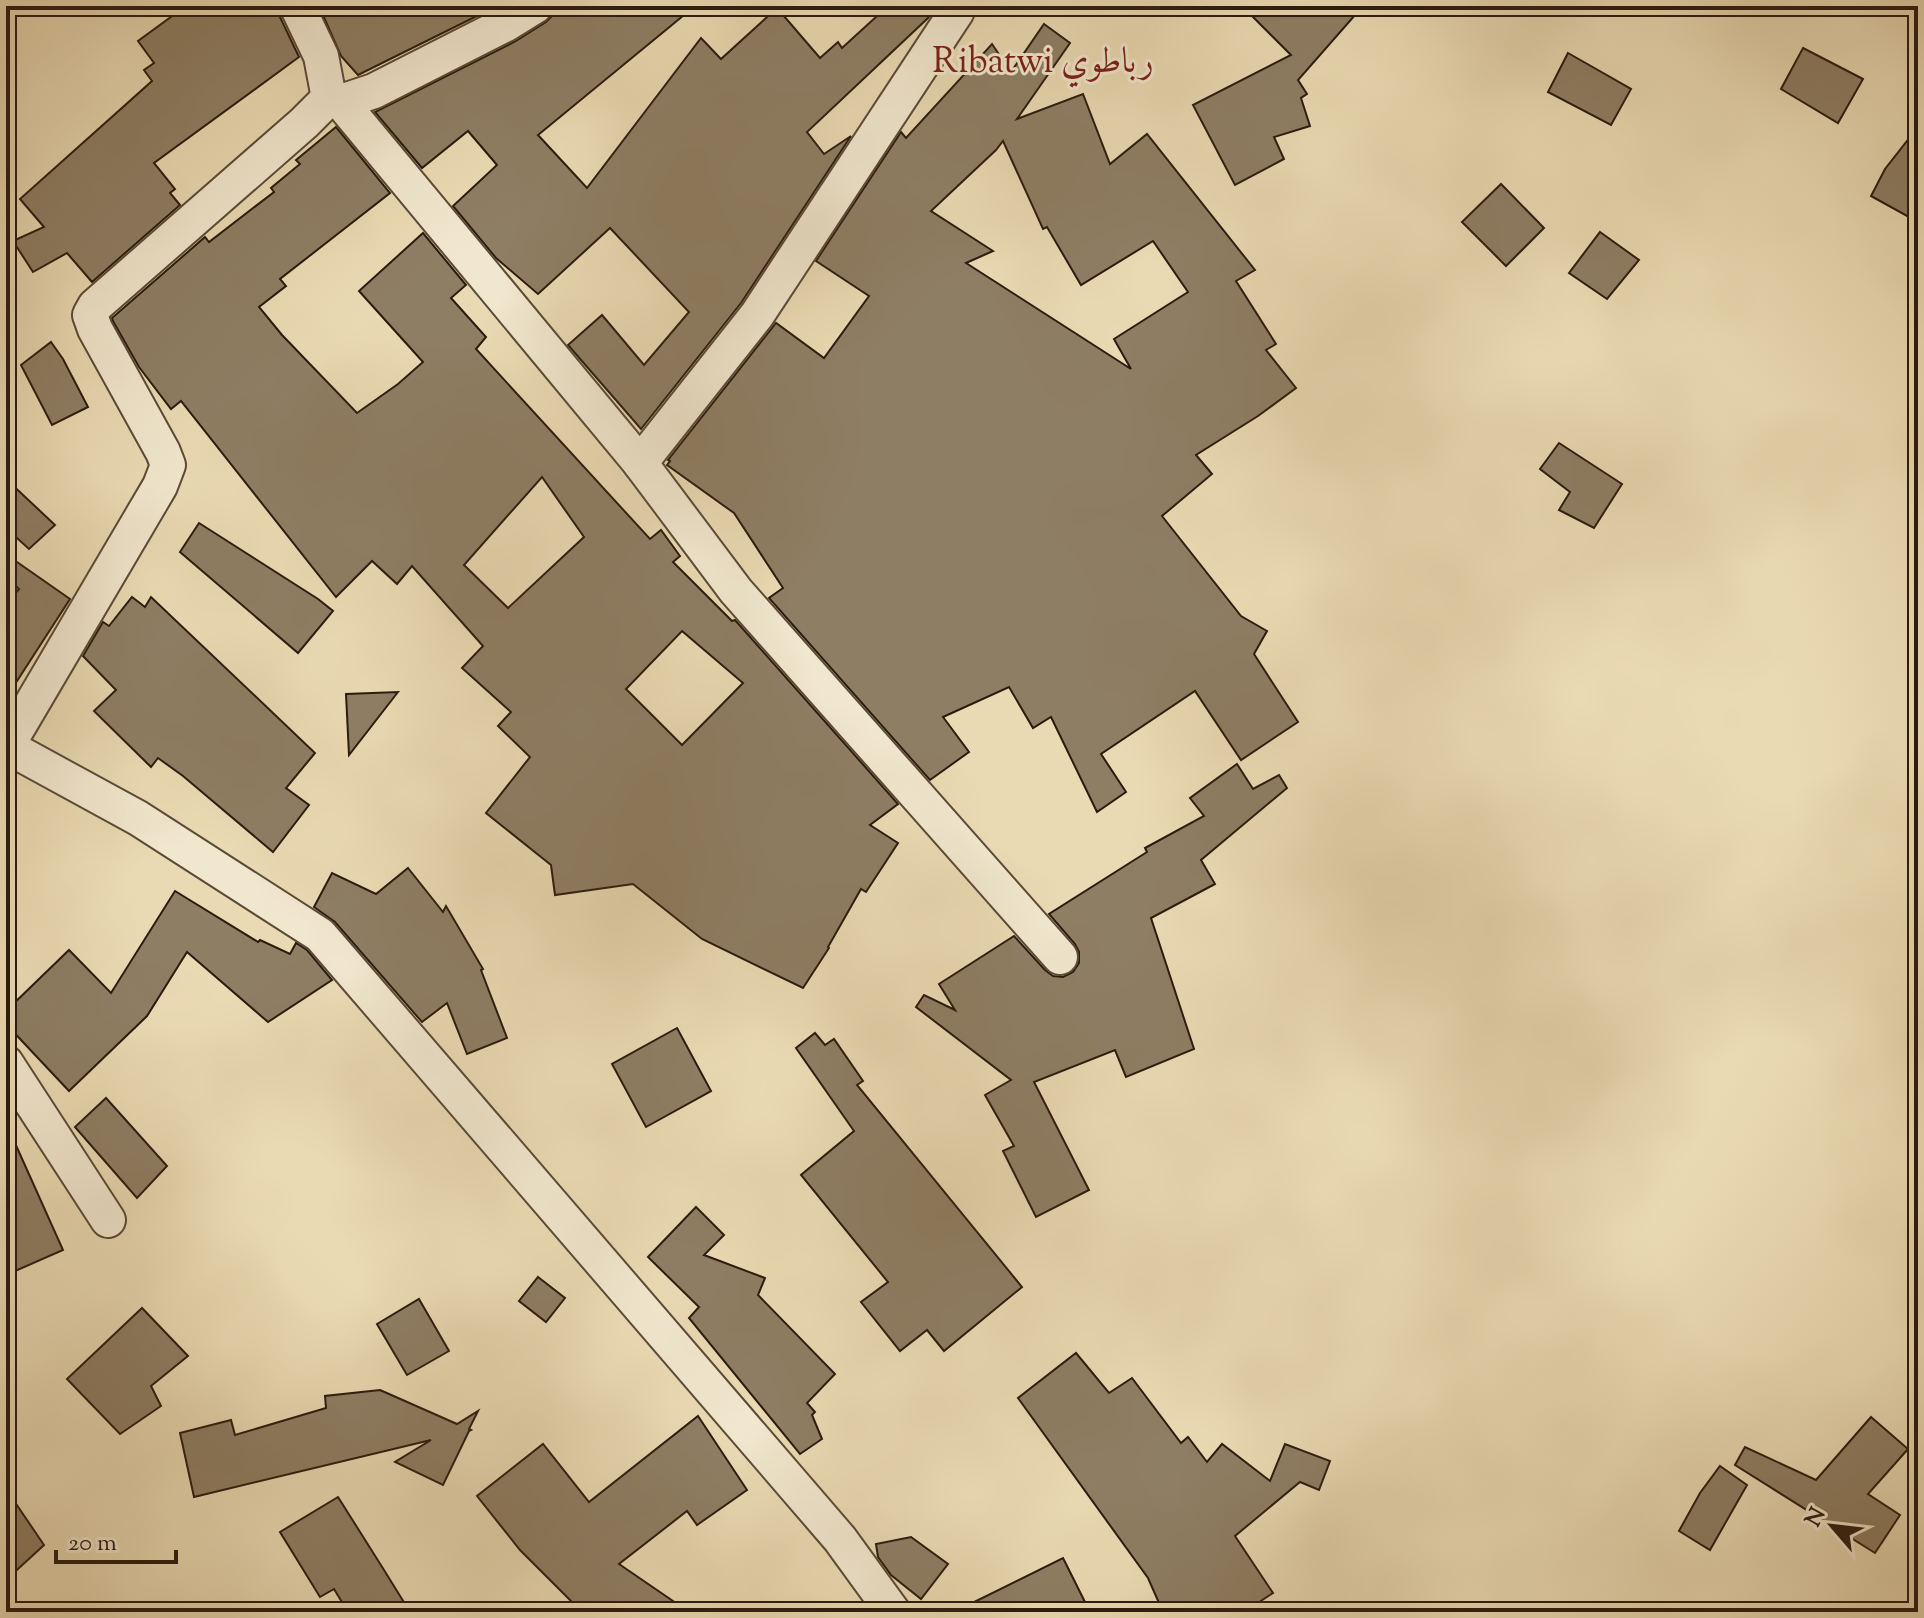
<svg xmlns="http://www.w3.org/2000/svg" width="1924" height="1618" viewBox="0 0 1924 1618" font-family="'Sorts Mill Goudy',Amiri,serif">
<rect width="100%" height="100%" fill="#eadab3"/>
<filter id="stains"><feTurbulence type="fractalNoise" baseFrequency=".0025" numOctaves="4"/><feColorMatrix values="0 0 0 0 .2 0 0 0 0 .09 0 0 0 0 .02 0 0 0 .5 -.17"/></filter>
<radialGradient id="worn" r=".72"><stop offset=".6" stop-color="#630" stop-opacity="0"/><stop offset="1" stop-color="#630" stop-opacity=".3"/></radialGradient>
<g fill="#8e7e64" stroke="#2a1b0e" stroke-width="2" fill-rule="evenodd">
<polygon points="186,6 277,6 279,15 299,57 154,163 175,189 170,193 180,205 92,282 67,253 33,272 13,241 44,227 20,199 152,81 144,70 154,63 138,41"/>
<polygon points="319,6 482,6 485,12 358,75 341,56"/>
<polygon points="555,6 695,6 538,135 587,188 701,38 721,59 777,8 820,58 838,42 842,48 888,6 936,6 928,18 807,132 824,154 851,136 741,303 641,429 568,345 602,315 644,365 689,312 610,228 538,294 496,258 453,206 497,165 468,131 422,168 375,112 516,41 546,22 552,16"/>
<polygon points="1242,6 1363,6 1298,80 1307,94 1301,98 1310,126 1274,137 1284,159 1235,185 1193,105 1291,55"/>
<path d="M1044 24 1070 43 1017 119 1083 94 1110 164 1147 134 1255 270 1236 281 1276 344 1266 350 1296 388 1258 416 1196 455 1212 474 1162 516 1241 616 1267 631 1254 654 1298 722 1241 760 1195 691 1101 754 1126 792 1097 812 1051 717 1033 728 1009 687 943 717 969 752 930 780 769 598 783 588 734 513 667 465 670 461 668 460 776 323 824 358 869 296 816 261 901 132 906 138 992 44 1011 72ZM1003 141 1043 229 1047 227 1081 285 1153 241 1188 292 1114 339 1131 369 966 263 993 251 931 211 996 150Z"/>
<polygon points="1803,48 1863,79 1838,123 1781,89"/>
<polygon points="1568,53 1631,89 1611,125 1548,92"/>
<path d="M336 127 390 193 280 279 286 286 259 307 282 335 357 413 398 384 423 362 359 291 423 233 466 285 451 298 486 337 476 349 650 539 661 530 680 556 673 562 732 621 735 620 898 804 870 825 898 843 866 892 861 889 828 947 829 948 803 988 702 939 633 884 555 895 551 865 486 813 530 757 498 726 511 712 462 668 483 646 412 566 397 584 372 561 336 597 181 401 171 409 139 367 113 321 112 318 205 237 209 242 274 192 271 188 300 164 296 160ZM542 477 584 537 508 608 464 565ZM682 631 743 683 682 745 626 689Z"/>
<polygon points="1918,127 1918,222 1871,196 1885,169"/>
<polygon points="1501,184 1544,228 1506,266 1462,222"/>
<polygon points="1600,232 1639,260 1607,299 1569,273"/>
<polygon points="51,342 63,359 88,407 52,425 21,365"/>
<polygon points="1559,443 1622,484 1594,528 1559,510 1570,492 1540,469"/>
<polygon points="6,479 55,525 29,549 6,528"/>
<polygon points="199,523 318,599 333,611 298,653 180,552"/>
<polygon points="7,555 70,599 6,698 6,605 19,589 6,576"/>
<polygon points="132,597 145,607 151,597 315,753 286,788 309,805 273,852 183,776 158,758 151,767 94,711 116,690 83,656 103,622 109,626"/>
<polygon points="398,692 349,755 346,694"/>
<polygon points="1237,764 1253,789 1279,775 1287,788 1201,860 1215,884 1151,918 1194,1049 1126,1077 1115,1050 1034,1082 1089,1190 1036,1217 1003,1151 1014,1146 985,1095 1011,1080 916,1007 924,995 955,1010 939,984 1014,936 1045,970 1053,976 1063,977 1073,972 1079,963 1079,952 1075,944 1049,914 1147,852 1145,848 1204,816 1190,798"/>
<polygon points="408,868 443,912 446,906 483,969 481,970 507,1038 467,1054 447,1003 422,1022 335,922 314,907 332,873 376,894"/>
<polygon points="175,891 258,942 260,940 290,954 296,943 307,950 332,980 268,1022 187,952 147,1016 69,1091 6,1024 6,1011 69,950 111,993"/>
<polygon points="677,1028 711,1091 646,1127 612,1064"/>
<polygon points="815,1033 825,1045 834,1039 863,1081 857,1085 1022,1287 944,1351 927,1330 900,1351 861,1302 888,1282 801,1175 854,1131 796,1048"/>
<polygon points="106,1098 167,1166 137,1198 75,1127"/>
<polygon points="6,1123 63,1250 6,1275"/>
<polygon points="696,1207 724,1235 704,1255 765,1278 758,1295 835,1374 807,1403 815,1412 812,1415 822,1439 800,1454 689,1318 699,1307 648,1257"/>
<polygon points="538,1277 565,1298 546,1322 519,1301"/>
<polygon points="419,1299 449,1351 407,1375 377,1324"/>
<polygon points="142,1308 188,1356 151,1386 161,1406 120,1434 67,1379"/>
<polygon points="1076,1353 1109,1393 1132,1378 1181,1443 1188,1437 1207,1462 1222,1444 1270,1481 1285,1444 1330,1461 1319,1490 1300,1482 1235,1536 1273,1593 1244,1612 1163,1612 1148,1578 1018,1398"/>
<polygon points="380,1390 457,1424 478,1411 469,1429 471,1430 469,1431 443,1485 395,1462 431,1440 194,1497 180,1433 231,1420 235,1435 326,1408 325,1396"/>
<polygon points="698,1416 747,1490 697,1525 687,1511 619,1564 689,1612 582,1612 520,1550 477,1496 543,1444 589,1502"/>
<polygon points="1871,1417 1908,1449 1868,1494 1900,1515 1875,1553 1735,1465 1745,1447 1816,1480"/>
<polygon points="1720,1466 1747,1485 1710,1550 1679,1531 1700,1493"/>
<polygon points="6,1489 44,1545 6,1580"/>
<polygon points="338,1497 384,1570 410,1612 348,1612 334,1589 320,1597 280,1532"/>
<polygon points="911,1537 948,1564 921,1599 891,1575 878,1557 876,1544"/>
<polygon points="1063,1558 1090,1612 954,1612"/>
</g>
<g fill="none" stroke-linecap="round" stroke-linejoin="round">
<defs>
<g id="street">
<polyline points="297,6 321,56 329,98 341,102 640,463 736,591 1060,957"/>
<polyline points="341,102 374,91 506,24 535,6"/>
<polyline points="640,463 757,315 957,11 957,6"/>
<polyline points="6,746 138,818 320,935 840,1539 893,1612"/>
<polyline points="7,746 160,486 168,465 163,452 95,329 90,315 95,306 304,123 329,98"/>
<polyline points="6,1063 108,1220"/>
</g>
</defs>
<use href="#street" stroke="#5a4b37" stroke-width="38"/>
<use href="#street" stroke="#f1e7ce" stroke-width="34"/>
</g>
<g text-anchor="middle" stroke-width="6" stroke-linejoin="round" paint-order="stroke">
<g font-size="36" fill="#7a1f14" stroke="#f1e7ce">
<text x="1043" y="72">Ribatwi رباطوي</text>
</g>
</g>
<rect width="1924" height="1618" fill="none" stroke="#eadab3" stroke-width="32"/>
<rect x="8" y="8" width="1908" height="1602" fill="none" stroke="#2a1b0e" stroke-width="4"/>
<rect x="16" y="16" width="1892" height="1586" fill="none" stroke="#2a1b0e" stroke-width="2"/>
<g transform="translate(1832 1526) rotate(298)" stroke="#f1e7ce" stroke-width="6" paint-order="stroke">
<path d="M0-6L14 30L0 20L-14 30Z" fill="#2a1b0e"/>
<text y="-12" font-size="22" font-weight="bold" text-anchor="middle" fill="#2a1b0e">N</text>
</g>
<path d="M56 1550v12h120v-12" fill="none" stroke="#2a1b0e" stroke-width="4"/>
<text x="68" y="1550" font-size="24" fill="#2a1b0e" stroke="#f1e7ce" stroke-width="6" paint-order="stroke">20 m</text>
<rect width="100%" height="100%" filter="url(#stains)"/>
<rect width="100%" height="100%" fill="url(#worn)"/>
</svg>
